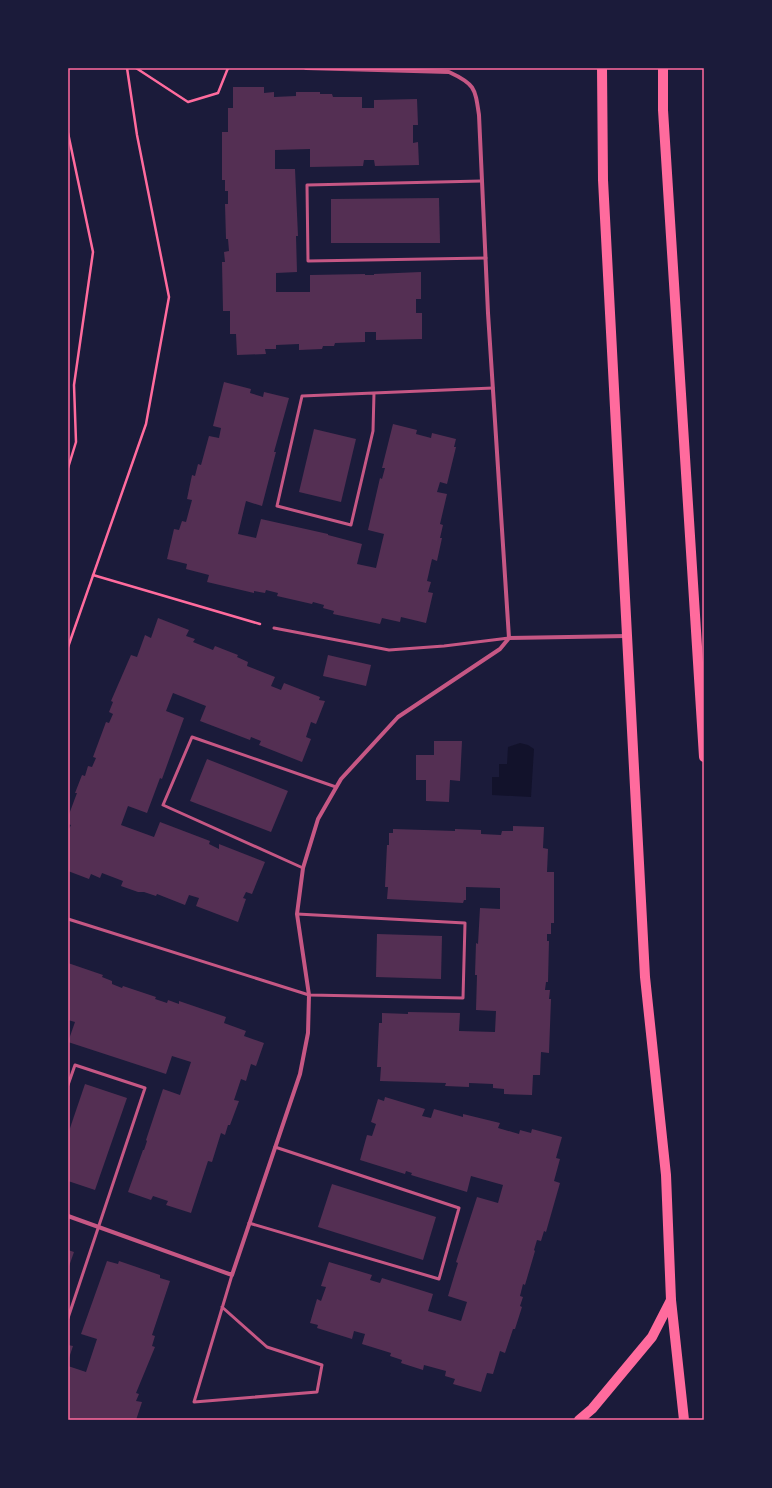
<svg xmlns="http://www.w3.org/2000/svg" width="772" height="1488" viewBox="0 0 772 1488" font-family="'Noto Sans',sans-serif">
<rect width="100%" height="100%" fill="#1b1b3a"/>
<polygon fill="#12122b" points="520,743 528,745 534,749 531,797 492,795 492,777 499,777 499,764 507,764 508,747"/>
<g fill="#542f53">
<polygon points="233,87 264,87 264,93 274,92 274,97 296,96 296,92 320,92 320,94 332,94 333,97 362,97 362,108 374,108 374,100 417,99 418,125 413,125 413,143 418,142 419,165 375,166 374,160 364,160 363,166 310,167 310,149 275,150 275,169 295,169 298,236 296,236 297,272 276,273 276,292 310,292 310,275 365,274 365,275 374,275 374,274 421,272 421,299 416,299 416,313 422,313 422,339 376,340 376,332 365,332 365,342 335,343 334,346 323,346 322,349 299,350 299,344 276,345 276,349 265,349 266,354 237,355 236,334 230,334 230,311 223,311 222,262 225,262 224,252 229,251 228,239 226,239 225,204 228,204 228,191 225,191 225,180 222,180 222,132 228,132 228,108 233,108"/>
<polygon points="439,198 440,243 331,243 331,199"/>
<polygon points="224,382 251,389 250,393 263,397 264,392 289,398 274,452 276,452 262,506 246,501 238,534 256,538 261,519 328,534 328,535 362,544 357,564 376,568 384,534 368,530 380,478 382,479 385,468 382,468 393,424 417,430 416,434 431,438 432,433 456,439 454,447 456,447 447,484 440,482 437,492 447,494 440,524 443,525 440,538 442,538 437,561 432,559 427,581 431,582 428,592 433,593 426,623 401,617 400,622 382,618 380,624 333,614 334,611 323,608 324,605 313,602 312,604 277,596 278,593 266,590 265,593 254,591 254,593 207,582 209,575 186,569 187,564 167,559 174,529 179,530 182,521 186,522 192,500 187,499 192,475 195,476 198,464 201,465 209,436 219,438 221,428 213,426"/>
<polygon points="314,429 356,439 341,502 299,492"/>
<polygon points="158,618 189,630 186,636 195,639 193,642 213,650 215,646 238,655 237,657 248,662 247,666 275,677 271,686 281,690 284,683 320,697 319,700 325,701 316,724 311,722 306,737 311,739 302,762 259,745 261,741 251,737 250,740 200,721 206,706 173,693 166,711 184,718 162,779 160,778 147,813 128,806 121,825 154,837 160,822 210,841 209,844 219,849 219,844 265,862 252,894 246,892 243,898 246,899 238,922 196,906 199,898 189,895 185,905 157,894 156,896 144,892 138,892 121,886 123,881 102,873 100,878 91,874 89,879 68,871 68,831 71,825 68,824 68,817 77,793 75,793 82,775 85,776 88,766 92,767 96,758 93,757 106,722 109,723 113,714 109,712 113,702 111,701 131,655 137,657 145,635 151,638"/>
<polygon points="328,655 371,665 366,686 323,676"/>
<polygon points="434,741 462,741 460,781 450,780 449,802 426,801 426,780 416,780 416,755 434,755"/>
<polygon points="207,759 288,791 271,832 190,801"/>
<polygon points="513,826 544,827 543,848 548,849 547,872 554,872 554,923 551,923 551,934 547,934 547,941 549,941 548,982 546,982 545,990 550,990 549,999 551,999 549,1053 541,1052 540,1075 533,1075 532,1095 504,1094 504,1089 493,1088 493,1084 469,1083 469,1087 445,1086 446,1083 380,1081 381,1067 377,1067 379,1023 382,1023 382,1013 408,1014 408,1012 460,1013 459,1031 495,1032 496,1011 476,1010 477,975 475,975 476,943 478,944 480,908 500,909 500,888 466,887 466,900 464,900 463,903 387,899 388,887 385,887 387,845 389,845 389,833 393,833 393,829 455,831 455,829 481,830 481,834 501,835 502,831 513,831"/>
<polygon points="377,934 442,936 441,979 376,977"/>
<polygon points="68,963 103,975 102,977 112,981 112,984 122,988 123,986 156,997 155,999 167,1003 168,1000 179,1004 179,1001 226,1017 224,1023 246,1031 244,1036 264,1043 256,1066 251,1064 246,1081 241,1079 234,1100 239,1101 230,1125 228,1125 225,1135 221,1133 212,1162 208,1161 191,1213 166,1205 168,1201 153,1196 151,1200 128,1192 143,1150 144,1150 147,1141 146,1140 163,1089 180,1095 191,1062 172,1056 166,1074 68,1042 75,1022 68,1020"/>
<polygon points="85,1084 127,1098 95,1190 68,1181 68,1134"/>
<polygon points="385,1097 425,1109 422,1116 431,1118 434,1109 463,1117 463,1114 500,1123 498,1128 519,1134 520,1130 531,1133 532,1129 562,1137 556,1158 560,1159 554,1181 560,1183 546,1232 544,1231 541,1241 537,1240 534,1250 535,1251 525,1285 523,1284 520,1296 523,1297 520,1306 522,1307 515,1329 513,1329 505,1353 500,1351 493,1374 487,1373 481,1392 453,1384 455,1379 445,1376 446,1371 424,1365 423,1370 401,1363 402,1360 390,1356 391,1353 362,1344 365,1334 354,1331 352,1339 317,1328 318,1325 310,1323 317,1299 321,1301 326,1287 321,1286 329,1262 372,1275 370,1280 380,1283 382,1278 433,1294 428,1311 461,1321 467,1302 448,1296 458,1263 456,1262 477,1197 498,1203 503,1185 471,1176 467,1192 411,1175 412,1173 406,1171 405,1174 360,1160 367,1135 372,1136 376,1124 371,1122 378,1099 384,1101"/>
<polygon points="332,1184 436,1217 423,1260 318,1227"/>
<polygon points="68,1250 74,1252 68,1269"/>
<polygon points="107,1261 118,1264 119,1261 160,1275 160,1278 170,1281 152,1335 155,1336 152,1346 155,1347 136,1393 139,1394 136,1401 142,1402 136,1420 68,1420 68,1366 86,1372 97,1339 81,1334"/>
<polygon points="68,1345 73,1346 68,1361"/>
</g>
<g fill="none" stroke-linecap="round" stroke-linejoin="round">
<g stroke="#ff6b9d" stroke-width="2.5">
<polyline points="136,68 188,102 218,93 228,68"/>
<polyline points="68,133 93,252 74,385 76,442 68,468"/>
<polyline points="93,575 260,624"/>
<polyline points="68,647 146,424 169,297 137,135 127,68"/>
</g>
<g stroke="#c65784" stroke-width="3">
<polyline points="482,181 307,185 308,261 486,258"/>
<polyline points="374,393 373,431 351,525 277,506 302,396 493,388"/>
<polyline points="274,628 389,650 444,646 509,638"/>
<polyline points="303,868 163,805 192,737 336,787"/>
<polyline points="68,919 309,995 463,998 465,923 297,914"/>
<polyline points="68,1085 75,1065 145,1088 68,1318"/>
<polyline points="249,1223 439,1279 459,1208 275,1147"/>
<polyline points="222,1307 267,1347 322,1365 317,1392 194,1402 232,1275"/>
</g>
<g stroke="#c65784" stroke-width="4">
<polyline points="509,638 627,636"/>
<path d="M68 1216 232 1275 300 1074 308 1033 309 995 297 914 303 868 318 819 341 779 398 717 500 649 509 638 488 313 479 115C475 88 475 84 449 72L306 68"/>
</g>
<g stroke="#ff6b9d" stroke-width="10">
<polyline points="602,68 603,180 645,977 666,1175 671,1300 684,1420"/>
<polyline points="663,68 663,110 704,757"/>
<polyline points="579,1420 592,1409 652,1337 671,1300"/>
</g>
</g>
<rect width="772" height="1488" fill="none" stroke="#1b1b3a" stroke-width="138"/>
<rect x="69" y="69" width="634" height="1350" fill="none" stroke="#ff6b9d" stroke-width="1.5"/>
</svg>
